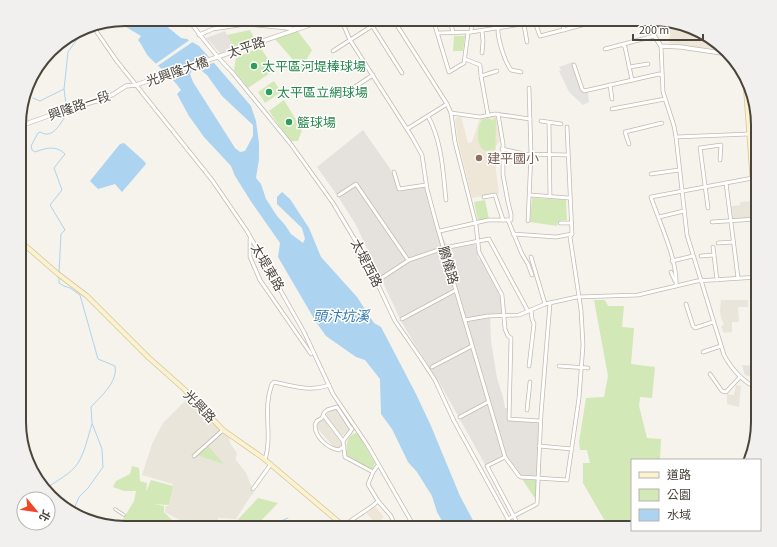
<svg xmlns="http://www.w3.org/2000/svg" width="777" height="547" viewBox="0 0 777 547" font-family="'Source Sans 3','Noto Sans TC',sans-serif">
<rect width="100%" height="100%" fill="#f5f3ec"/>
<g fill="#e9e5da">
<polygon points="752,201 753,218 733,219 731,206 740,205 740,202"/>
<polygon points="721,300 748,300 748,307 738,307 739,322 732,322 732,332 724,333 721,327 724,324 721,318 720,311"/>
<polygon points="736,385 741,386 739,407 727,404 727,394 734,395"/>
<polygon points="189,397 220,430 229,438 230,443 237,453 236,457 236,460 246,473 254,493 250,497 236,519 218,518 217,528 195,525 181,521 165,512 166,506 169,506 173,484 142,475 152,444 163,423"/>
<polygon points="337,408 351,429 342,436 326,416 328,412"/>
<polygon points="325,418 344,443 343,446 339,448 335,447 331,444 318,429 318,422"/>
</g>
<g fill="#e5e2dd">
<polygon points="225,31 235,48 220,53 206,38"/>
<polygon points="363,130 391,170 398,188 424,184 431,210 446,244 451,244 454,248 475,244 479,260 481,259 484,264 497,288 501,300 502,312 501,314 490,314 491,341 497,378 503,397 505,408 508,408 507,420 538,422 539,424 537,461 538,461 538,478 520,478 504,459 487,468 439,382 412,340 400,319 356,225 339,198 317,167"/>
<polygon points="742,365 758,366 758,378 745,375"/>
</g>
<g fill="#eee7d7">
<polygon points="670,24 716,41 721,46 720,50 669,43"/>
<polygon points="496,116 501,140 496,146 496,171 499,193 472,198 458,141 455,120 457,117 461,117 468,143 472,142 480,118"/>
<polygon points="375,506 384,517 376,524 367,514"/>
</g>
<g fill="#d2e8b7">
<polygon points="202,19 234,19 234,23 209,27"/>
<polygon points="254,19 289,19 294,27 256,22"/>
<polygon points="250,30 254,38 235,48 227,35"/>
<polygon points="297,30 312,50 301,69 275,39"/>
<polygon points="454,36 465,36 463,51 453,51"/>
<polygon points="260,47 272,65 273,68 273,71 248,88 234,70 236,58"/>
<polygon points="274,81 281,92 265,103 258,92"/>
<polygon points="284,100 302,130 298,141 290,141 269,111"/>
<path d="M488 118 493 121 494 118H496L495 160H492L493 149C476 158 475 129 482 120Z"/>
<polygon points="532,198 566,200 567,220 558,221 557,226 530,222"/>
<polygon points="485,200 489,219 478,221 474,202"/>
<polygon points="594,300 605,300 608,306 624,306 622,327 634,328 631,364 655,367 652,398 640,397 639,406 647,438 661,439 660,460 632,460 632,528 609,528 583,483 583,463 590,463 587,450 580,450 579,442 586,398 604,397 608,376"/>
<path d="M356 433 358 434 375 463 372 470 346 456C348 446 344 437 356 433Z"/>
<polygon points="208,446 223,463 223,464 197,455"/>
<polygon points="132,466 139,468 140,481 147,483 146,492 151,480 173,486 169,505 154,504 164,506 164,512 173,521 198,528 118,528 119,526 114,523 118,519 122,521 134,501 136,491 124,491 113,487 116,481 130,474"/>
<polygon points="522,479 536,480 536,500"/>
<polygon points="258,498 278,503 254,528 230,528"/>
</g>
<polygon fill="#e5e3e0" points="573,62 580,89 583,92 588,92 589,102 583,105 569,92 559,71 561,70 559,67"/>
<g fill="#acd3ef" fill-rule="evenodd">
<path d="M124 19 132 24 139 25 140 23 135 19H158L181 38 187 39 199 46 209 57 251 106 256 121 259 143V159L256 178 261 184 266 199 277 216 285 225 291 234 303 243 305 239 302 228 277 204V197L282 192 290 199 309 228 321 257 357 297 374 323 381 327 416 394 431 426 460 496 477 528H446L437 512 432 496 417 472 408 462 392 429 381 414 380 379 365 360 356 357 326 336 316 322 278 257 280 243 252 203 235 176 231 166 204 137 189 116 177 94 181 90C173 78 161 69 150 58 145 53 143 46 138 40L141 36 116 21ZM193 68H198L207 75 222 96 253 125V136L245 151 240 152 235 148 193 82 190 74Z"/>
<polygon points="124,143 144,161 146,164 122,192 115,184 98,189 90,181 120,144"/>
</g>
<g fill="#f5f3ec">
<polygon points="191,39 194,41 156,67 154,65"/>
<polygon points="210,55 216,62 168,78 162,73 209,57"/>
</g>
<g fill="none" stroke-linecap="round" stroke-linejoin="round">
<g stroke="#acd3ef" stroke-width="1">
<polyline points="33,98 40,101 64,89"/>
<path d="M59 273 61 234 65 230 50 205 62 190 54 168 65 154C56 145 46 148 35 152L32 150 31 146 38 133 40 132C42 133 44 134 46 134 55 135 63 120 67 113L64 89 68 52 80 35 82 30"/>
<path d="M59 276V283L64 286 70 288 80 295 98 359 115 366C118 382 101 396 91 407L92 423 102 449 103 467 88 488 79 497 73 511"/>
<path d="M45 489C56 481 71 474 78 463 85 452 88 436 92 424"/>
<polyline points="278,528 281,521 288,518"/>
</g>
<defs>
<polyline id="pedestrian" points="115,509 124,515"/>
<g id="minor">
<path d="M188 19C202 38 216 56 232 72L290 143 333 203 364 255 395 321 420 357 435 380 454 421 513 528"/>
<polyline points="293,19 294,24 297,29"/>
<polyline points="341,19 350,40 412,137 422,155 427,189 437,226 505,457 519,476 521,477 567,480 579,398 583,345 581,310 570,237 572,234 567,127"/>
<polyline points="368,19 402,73"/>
<polyline points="393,19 447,104 451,113 455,142 476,225 479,252 502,295 505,329 508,336 511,338 509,419 540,421"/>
<polyline points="433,19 449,72 464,63 468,33"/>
<polyline points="450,19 453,33"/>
<path d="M498 19C499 24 498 28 498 32 499 43 505 62 511 70L521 72"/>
<polyline points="523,19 527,42"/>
<polyline points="562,19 564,30"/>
<polyline points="92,25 116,60 212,180 247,231 304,332 333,394 368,446 415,528"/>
<polyline points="482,31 483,41 482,53"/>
<polyline points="471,32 472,19"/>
<polyline points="439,33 471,32 535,22 540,36 605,19"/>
<polyline points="199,35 213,29 246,24 295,29"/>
<polyline points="623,45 625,47 632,80"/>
<path d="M661 46 663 92 674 126 676 137 687 235 724 355C732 370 742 381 758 389"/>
<polyline points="605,49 654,36"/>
<polyline points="333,51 372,26"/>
<polyline points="465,59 480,65 481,76 497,71"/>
<polyline points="574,65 582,89 584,91 659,74 662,75"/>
<polyline points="629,67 648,64"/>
<polyline points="481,76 488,115"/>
<polyline points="610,85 612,99"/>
<polyline points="344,94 373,75"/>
<polyline points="612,109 665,99"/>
<polyline points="451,113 480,117 495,114 530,119"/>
<path d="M428 116C442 142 443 171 446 200"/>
<polyline points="541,121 561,124"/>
<polyline points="549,123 550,197"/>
<polyline points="407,129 447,104"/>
<polyline points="676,137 749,134"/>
<polyline points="629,144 625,132 662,123"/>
<polyline points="502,149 524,154 568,155"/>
<polyline points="701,154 700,148 721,145 720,160"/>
<polyline points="701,155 708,208"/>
<polyline points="394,172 399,189 426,185"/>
<polyline points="651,174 679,170"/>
<polyline points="726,183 738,278"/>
<polyline points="339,195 356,184 408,260"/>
<polyline points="530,195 569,198"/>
<polyline points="484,197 495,195 503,220"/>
<polyline points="659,217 684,211"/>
<polyline points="508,220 522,254 528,264 532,275"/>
<polyline points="528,221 531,154 529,88"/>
<polyline points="712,222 756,219"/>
<polyline points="560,223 571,223"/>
<polyline points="440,231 488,220 511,220 511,214 508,202 503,175 503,144 498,114"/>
<polyline points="513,234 556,237 572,234"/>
<polyline points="250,239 250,257 260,280 311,354"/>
<polyline points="718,243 733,242"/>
<polyline points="713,247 717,280"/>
<polyline points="701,256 714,255"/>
<polyline points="531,257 545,304"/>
<polyline points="672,261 693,256"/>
<polyline points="671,272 675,281"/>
<polyline points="383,277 409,260 444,248 489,239 528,311"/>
<path d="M676 286C678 260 659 222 651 197L758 177"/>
<polyline points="686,304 693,326 695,328 713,322"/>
<polyline points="402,319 456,290"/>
<polyline points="465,320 488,316 519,315 545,304 577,297 638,295 697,281 758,277"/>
<polyline points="703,352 721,346"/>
<polyline points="529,366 534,324 532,319 531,310"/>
<polyline points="559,366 588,368"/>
<polyline points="432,367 472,346"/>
<polyline points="710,374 722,391 726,392 740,377"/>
<polyline points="527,410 530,382"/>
<polyline points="324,416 343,441"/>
<polyline points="460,417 488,402"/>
<polyline points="350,432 343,441 345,457 373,472"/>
<path d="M344 446 339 450C327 448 315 437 315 425L317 421 322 418 324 413 327 410 337 407 350 427 352 429 350 432"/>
<polyline points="539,446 572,449"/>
<polyline points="194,456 223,430"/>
<polyline points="505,457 487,466 520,528"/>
<path d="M265 460C273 434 262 410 272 384L274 382C292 386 311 392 329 385"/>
<polyline points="378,465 373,472 368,484 369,486 378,501 391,516 396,528"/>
<polyline points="253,489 271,464"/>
<polyline points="508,519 537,504 541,414 550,303"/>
<path d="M344 526C355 516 368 511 378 501"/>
</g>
<g id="tertiary">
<polyline points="643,19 661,46 681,47 728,54"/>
<polyline points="20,126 65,110 103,99 112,95 126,86 136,85 327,19"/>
</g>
<g id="secondary">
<polyline points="745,76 758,253"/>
<polyline points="20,241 58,274 87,296 148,357 184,389 223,430 263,458 346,528"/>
</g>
</defs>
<use href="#pedestrian" stroke="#c1bbaf" stroke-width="3.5"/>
<use href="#minor" stroke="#c1bbaf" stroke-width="4.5"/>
<use href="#tertiary" stroke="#c1bbaf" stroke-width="5"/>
<use href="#secondary" stroke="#d3c69d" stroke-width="5.5"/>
<use href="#pedestrian" stroke="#fff" stroke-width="2"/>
<use href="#minor" stroke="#fff" stroke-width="3"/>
<use href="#tertiary" stroke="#fff" stroke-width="3.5"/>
<use href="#secondary" stroke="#fdf2cf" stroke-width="4"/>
</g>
<g fill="#2e9e5b" stroke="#fff" stroke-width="1.5">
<circle cx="254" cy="66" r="4"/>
<circle cx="269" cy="92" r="4"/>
<circle cx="289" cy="122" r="4"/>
</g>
<circle fill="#8d6e63" stroke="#fff" stroke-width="1.5" cx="479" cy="158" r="4"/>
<g text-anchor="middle" stroke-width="3" stroke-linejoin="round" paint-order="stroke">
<g font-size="13" fill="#4a443a" stroke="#fff">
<text transform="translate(246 47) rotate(-19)" y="5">太平路</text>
<text transform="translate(177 71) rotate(-19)" y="5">光興隆大橋</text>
<text transform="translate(79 105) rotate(-19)" y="5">興隆路一段</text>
<text transform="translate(367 263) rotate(63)" y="5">太堤西路</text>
<text transform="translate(449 265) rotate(74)" y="5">鵬儀路</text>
<text transform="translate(268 267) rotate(60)" y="5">太堤東路</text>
<text transform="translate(200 406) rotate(46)" y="5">光興路</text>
</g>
<g font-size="13" fill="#27864d" stroke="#fff" text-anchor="start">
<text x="262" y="71">太平區河堤棒球場</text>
<text x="277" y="97">太平區立網球場</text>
<text x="297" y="127">籃球場</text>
</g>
<g font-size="13" fill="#785e54" stroke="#fff" text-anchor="start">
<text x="487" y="163">建平國小</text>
</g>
<g font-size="14" font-style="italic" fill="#3379ac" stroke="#fff">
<text x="341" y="321">頭汴坑溪</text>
</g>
</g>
<path d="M0 0H777V547H0ZM125 26H652A99 99 0 0 1 751 125V422A99 99 0 0 1 652 521H125A99 99 0 0 1 26 422V125A99 99 0 0 1 125 26Z" fill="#f1f0ef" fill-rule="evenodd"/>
<path fill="none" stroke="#4a443a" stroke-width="2" d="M125 26H652A99 99 0 0 1 751 125V422A99 99 0 0 1 652 521H125A99 99 0 0 1 26 422V125A99 99 0 0 1 125 26Z"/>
<rect x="631" y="459" width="130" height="72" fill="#ffffff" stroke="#b7b4b0"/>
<rect x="639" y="472" width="20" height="6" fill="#fdf2cf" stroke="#b7b4b0"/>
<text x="667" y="479" font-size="12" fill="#4a443a">道路</text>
<rect x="639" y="489" width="20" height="12" fill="#d2e8b7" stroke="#b7b4b0"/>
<text x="667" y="499" font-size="12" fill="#4a443a">公園</text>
<rect x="639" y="509" width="20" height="12" fill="#acd3ef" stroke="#b7b4b0"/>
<text x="667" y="519" font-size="12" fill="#4a443a">水域</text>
<g transform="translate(36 511) rotate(119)"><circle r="19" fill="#ffffff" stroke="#b7b4b0"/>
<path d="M0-3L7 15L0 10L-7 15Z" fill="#f24526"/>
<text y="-6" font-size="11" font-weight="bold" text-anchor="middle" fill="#4a443a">北</text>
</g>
<path d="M633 34v6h70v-6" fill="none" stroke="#4a443a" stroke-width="2"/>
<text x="639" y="34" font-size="12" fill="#4a443a" stroke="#ffffff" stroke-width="3" paint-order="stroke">200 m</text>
</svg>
